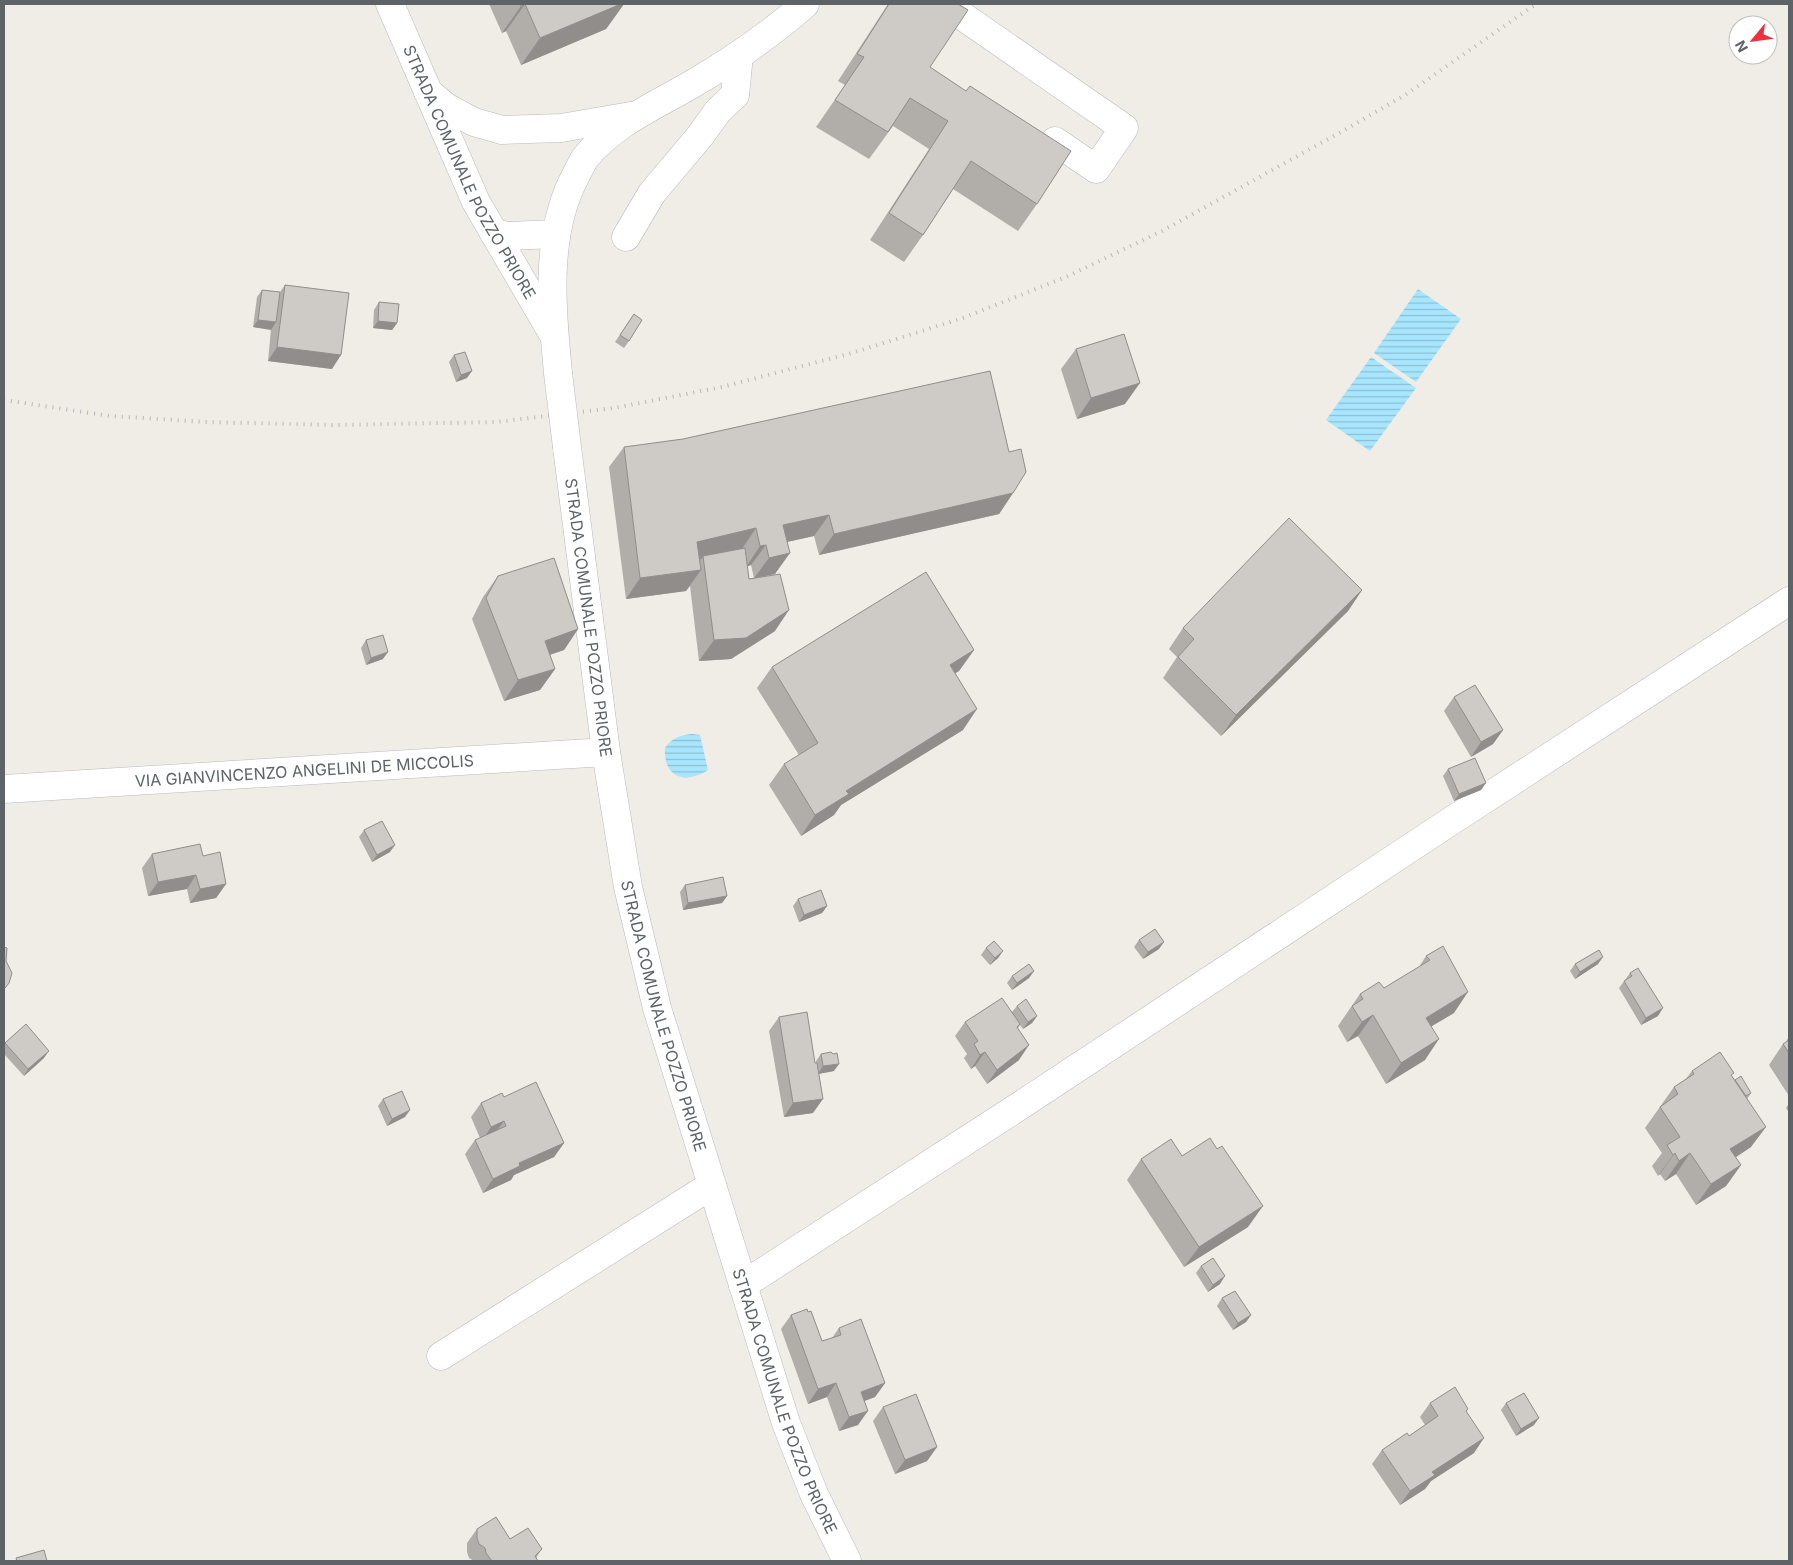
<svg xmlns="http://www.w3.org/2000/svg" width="1793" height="1565" viewBox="0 0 1793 1565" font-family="Inter,sans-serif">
<defs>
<pattern id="water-rules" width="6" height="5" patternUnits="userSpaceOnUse" patternTransform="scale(1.25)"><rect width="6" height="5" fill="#a8e6ff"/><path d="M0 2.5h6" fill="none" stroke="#8cbed2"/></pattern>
</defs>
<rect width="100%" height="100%" fill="#f0ede6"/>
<g fill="url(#water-rules)">
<polygon points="1418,289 1461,319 1416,382 1374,353"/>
<polygon points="1371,357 1416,388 1370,451 1326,420"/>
<path d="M692 734 700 735 708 770C685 785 663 777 665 748 672 738 680 735 692 734Z"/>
</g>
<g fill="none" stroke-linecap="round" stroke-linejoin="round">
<defs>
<g id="minor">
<path id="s1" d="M390 4 476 202 553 334"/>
<polyline points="945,4 1124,128 1096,169 1055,141 1045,155"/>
<polyline points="428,92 446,107 474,122 502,130 561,128 631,116"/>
<polyline points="494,233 507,236 556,234"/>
<polyline points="626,237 652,193 700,136 718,111 735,95 739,55"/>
<path d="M558 373C552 308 544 234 576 175 579 169 582 163 585 158 613 123 657 105 694 83 735 59 770 35 805 4"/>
<path id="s2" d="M567 447 606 752 628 887 657 1008 786 1423 814 1494 847 1561"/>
<path id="s3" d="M4 789 606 752"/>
<polyline points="743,1285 1018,1107 1451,821 1789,601"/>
<polyline points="441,1356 712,1185"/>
</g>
</defs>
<use href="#minor" stroke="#b7babd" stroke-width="29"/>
<use href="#minor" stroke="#fff" stroke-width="28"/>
<polyline stroke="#b5b6b7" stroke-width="4" stroke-dasharray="1 6" stroke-linecap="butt" points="4,400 110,416 206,422 334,425 496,422 614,408 722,387 852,353 963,318 1066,277 1162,231 1341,132 1405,95 1536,4"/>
<defs>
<polyline id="minor-bridge" points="558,373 567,447"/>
</defs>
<use href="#minor-bridge" stroke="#b7babd" stroke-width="29" stroke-linecap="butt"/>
<use href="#minor-bridge" stroke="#fff" stroke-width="28"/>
</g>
<g fill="#b1aea9" fill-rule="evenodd">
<polygon points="489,4 624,4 606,29 521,65 506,31 502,33"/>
<polygon points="888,4 958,4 930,67 1037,204 1018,231 953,189 923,235 904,262 870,240 929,149 893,126 869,159 816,127 845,85 838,81"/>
<polygon points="285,285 332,369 268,361 271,329 253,327 257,297 262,290 280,292"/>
<polygon points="379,302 397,323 392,330 373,328 374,310"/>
<polygon points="634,314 629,341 624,348 615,342"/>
<polygon points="1076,349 1125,404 1077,419 1061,369"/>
<polygon points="454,355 467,378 456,382 449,362"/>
<path d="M624 447 1013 493 999 514 819 555 814 536 787 542 775 574 765 576 775 631 731 659 699 661 690 586 686 591 626 599 609 467ZM751 565 754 578 749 579 747 566Z"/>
<polygon points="498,576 578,629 564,650 550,655 555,669 540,690 504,701 472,619 483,597"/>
<polygon points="1362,590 1348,611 1221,736 1163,678 1177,657 1169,649 1183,628"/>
<polygon points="366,640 383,659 366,665 361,648"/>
<polygon points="974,650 959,671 955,673 963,730 841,805 834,815 801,836 769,785 784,764 799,755 757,688 772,667"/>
<polygon points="1454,697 1503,730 1493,744 1471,757 1444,711"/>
<polygon points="1448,769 1481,790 1454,801 1443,776"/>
<polygon points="364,830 390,852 372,862 359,837"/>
<polygon points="152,854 203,856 226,884 216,898 190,903 187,889 148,896 142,868"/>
<polygon points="685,885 727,896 722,903 683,910 680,892"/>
<polygon points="798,899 827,906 822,913 799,922 793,906"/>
<polygon points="1139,940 1159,949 1143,959 1134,947"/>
<polygon points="1443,946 1454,1013 1431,1026 1425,1060 1386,1084 1358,1036 1347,1042 1338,1026 1360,994 1384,988 1419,967 1426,956"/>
<polygon points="986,948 1003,951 998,958 990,965 981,955"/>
<polygon points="1575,964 1598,964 1575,979 1570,971"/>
<polygon points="1034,971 1029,978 1012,990 1007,983 1012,976"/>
<polygon points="1630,973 1658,1016 1641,1025 1619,988 1625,980"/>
<polygon points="1017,1006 1037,1016 1032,1023 1023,1029 1020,1025 1018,1028 1019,1060 987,1084 975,1066 971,1069 964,1058 967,1054 955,1036 965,1022 1012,1012"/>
<polygon points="779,1017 815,1063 816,1063 816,1061 821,1054 834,1071 818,1074 813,1113 784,1117 769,1031"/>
<polygon points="1789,1037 1789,1096 1769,1065 1783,1044 1785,1043"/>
<polygon points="5,1043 44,1058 24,1076 4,1054 4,1044"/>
<polygon points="1692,1071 1732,1076 1735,1080 1751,1093 1747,1099 1751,1147 1735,1158 1741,1165 1726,1186 1696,1205 1676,1174 1665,1181 1660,1174 1658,1176 1652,1166 1662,1153 1645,1128 1674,1087 1685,1080"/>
<polygon points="504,1097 564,1143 554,1157 514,1175 511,1180 483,1193 465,1154 475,1140 480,1138 471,1117 481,1103"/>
<polygon points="383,1099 405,1117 387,1126 378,1106"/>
<polygon points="1789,1103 1789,1113 1786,1108"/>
<polygon points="1182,1156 1248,1227 1184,1267 1127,1180 1141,1159"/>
<polygon points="1201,1266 1220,1284 1208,1292 1196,1273"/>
<polygon points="1222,1298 1251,1315 1246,1322 1233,1330 1217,1306"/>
<polygon points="791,1315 822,1341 832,1338 839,1328 885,1383 875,1397 864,1401 858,1425 839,1431 827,1397 808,1404 781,1329"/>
<polygon points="1430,1403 1466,1411 1474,1453 1431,1481 1425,1489 1400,1505 1372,1464 1382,1450 1409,1436 1425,1425 1420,1417"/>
<polygon points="1506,1403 1534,1425 1516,1436 1501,1410"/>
<polygon points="883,1407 937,1447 927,1461 895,1474 873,1421"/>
<polygon points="477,1529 542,1549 536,1558 538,1561 474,1561 469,1558 467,1552 467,1543"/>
</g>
<g fill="#908d8a">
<polygon points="525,4 506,31 502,33 521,6"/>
<polygon points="621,4 624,4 606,29 521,65 540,38"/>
<polygon points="258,320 276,322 271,330 253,327"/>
<polygon points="378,321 397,323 392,330 373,328"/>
<polygon points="277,347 341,355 332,369 268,361"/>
<polygon points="472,371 467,378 456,382 461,375"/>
<polygon points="1140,383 1125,404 1077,419 1091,398"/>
<polygon points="1013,493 999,514 819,555 834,534"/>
<polygon points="829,515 814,536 768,546 783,525"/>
<polygon points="756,528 742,549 703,556 702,559 683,563 697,542"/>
<polygon points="766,545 751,565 746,567 760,546"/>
<polygon points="790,553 775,574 754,578 769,558"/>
<polygon points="701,570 686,591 626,599 640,578"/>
<polygon points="1362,590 1348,611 1221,736 1236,715"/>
<polygon points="789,610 775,631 731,659 699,661 714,640"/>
<polygon points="578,629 564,650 530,661 545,641"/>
<polygon points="974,650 959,671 936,685 950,665"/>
<polygon points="388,652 383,659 366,665 371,658"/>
<polygon points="555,669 540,690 504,701 518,680"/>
<polygon points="977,709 963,730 841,805 834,815 801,836 815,815 846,791"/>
<polygon points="1503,730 1493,744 1471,757 1481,742"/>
<polygon points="1486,783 1481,790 1454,801 1459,794"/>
<polygon points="395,845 390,852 372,862 377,855"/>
<polygon points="196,875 187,889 148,896 158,882"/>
<polygon points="226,884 216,898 190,903 200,889"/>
<polygon points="727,896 722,903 683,910 688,903"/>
<polygon points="827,906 822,913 799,922 804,915"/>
<polygon points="1164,942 1159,949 1143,959 1148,952"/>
<polygon points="1003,951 998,958 990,965 995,958"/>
<polygon points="1603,957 1598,964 1575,979 1580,972"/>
<polygon points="1034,971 1029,978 1012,990 1017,983"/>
<polygon points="1468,992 1454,1013 1412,1038 1426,1018"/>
<polygon points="1663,1008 1658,1016 1641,1025 1646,1018"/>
<polygon points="1373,1015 1358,1036 1347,1042 1362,1022"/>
<polygon points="1037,1016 1032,1023 1023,1029 1028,1022"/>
<polygon points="1439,1039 1425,1060 1386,1084 1401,1063"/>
<polygon points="1029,1045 1019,1060 987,1084 997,1070"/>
<polygon points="49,1051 44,1058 24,1076 28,1069"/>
<polygon points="985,1052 975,1066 971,1069 980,1055"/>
<polygon points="839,1064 834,1071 818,1074 823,1066"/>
<polygon points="823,1099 813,1113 784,1117 793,1103"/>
<polygon points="410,1110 405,1117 387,1126 392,1119"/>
<polygon points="504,1121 494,1135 482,1141 491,1127"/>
<polygon points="1766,1127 1751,1147 1715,1170 1730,1149"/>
<polygon points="564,1143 554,1157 514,1175 511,1180 483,1193 493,1179 519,1163"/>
<polygon points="1675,1153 1660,1174 1658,1176 1673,1155"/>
<polygon points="1690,1153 1676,1174 1665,1181 1679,1161"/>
<polygon points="1741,1165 1726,1186 1696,1205 1711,1184"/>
<polygon points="1263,1206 1248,1227 1184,1267 1199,1247"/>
<polygon points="1225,1276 1220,1284 1208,1292 1213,1285"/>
<polygon points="1251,1315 1246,1322 1233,1330 1238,1323"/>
<polygon points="836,1383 827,1397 808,1404 818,1389"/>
<polygon points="885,1383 875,1397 851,1406 861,1392"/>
<polygon points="868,1411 858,1425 839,1431 849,1417"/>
<polygon points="1539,1418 1534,1425 1516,1436 1521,1429"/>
<polygon points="1484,1438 1474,1453 1431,1481 1425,1489 1400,1505 1410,1491 1432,1472"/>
<polygon points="937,1447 927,1461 895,1474 905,1460"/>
</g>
<g fill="#cecac5" stroke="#908d8a">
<polygon points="520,4 621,4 540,38 525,4 521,6"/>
<polygon points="889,4 958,4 968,10 930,67 966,91 970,86 1071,151 1037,204 971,161 923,235 889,213 948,121 910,98 888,132 835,100 864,57 857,54"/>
<polygon points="285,285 349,293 341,355 277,347"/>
<polygon points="262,290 280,292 276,322 258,320"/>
<polygon points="379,302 399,304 397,323 378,321"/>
<polygon points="634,314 642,320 629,341 620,335"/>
<polygon points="1124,334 1140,383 1091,398 1076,349"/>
<polygon points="465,352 472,371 461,375 454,355"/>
<polygon points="990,371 1009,452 1021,449 1026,472 1013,493 834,534 829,515 783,525 790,553 769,558 766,545 760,546 756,528 697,542 701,570 640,578 624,447 683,439"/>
<polygon points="1289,518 1362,590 1236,715 1178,657 1194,639 1183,628"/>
<polygon points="745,548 749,579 780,574 789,610 746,638 714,640 703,556"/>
<polygon points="554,558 578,629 545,641 555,669 518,680 486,598 498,576"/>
<polygon points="926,572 974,650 950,665 977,709 846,791 849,794 815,815 784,764 818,743 772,667"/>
<polygon points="383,635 388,652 371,658 366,640"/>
<polygon points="1475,685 1503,730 1481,742 1454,697"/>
<polygon points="1475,758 1486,783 1459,794 1448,769"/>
<polygon points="382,821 395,845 377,855 364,830"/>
<polygon points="200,844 203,856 220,852 226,884 200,889 196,875 158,882 152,854"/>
<polygon points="723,877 727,896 688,903 685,885"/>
<polygon points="821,890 827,906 804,915 798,899"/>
<polygon points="1155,929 1164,942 1148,952 1139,940"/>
<polygon points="994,941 1003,951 995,958 986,948"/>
<polygon points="1443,946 1468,992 1426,1018 1439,1039 1401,1063 1373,1015 1362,1022 1352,1006 1363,999 1360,994 1379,982 1384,988 1430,960 1426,956"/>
<polygon points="4,947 7,948 6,961 12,973 9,983 5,988 4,989"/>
<polygon points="1599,950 1603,957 1580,972 1575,964"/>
<polygon points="1029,964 1034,971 1017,983 1012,976"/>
<polygon points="1638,968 1663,1008 1646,1018 1624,981 1632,976 1630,973"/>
<polygon points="1002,998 1020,1024 1017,1027 1029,1045 997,1070 985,1052 980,1055 974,1044 978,1041 965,1022"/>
<polygon points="1026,999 1037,1016 1028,1022 1017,1006"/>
<polygon points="807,1012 815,1063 817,1063 823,1099 793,1103 779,1017"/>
<polygon points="26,1024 49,1051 28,1069 5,1043"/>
<polygon points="1789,1040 1789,1053 1783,1044"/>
<polygon points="831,1052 833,1054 837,1053 839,1064 823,1066 821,1054"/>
<polygon points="1720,1052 1734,1073 1731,1075 1766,1127 1730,1149 1741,1165 1711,1184 1690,1153 1679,1161 1675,1153 1673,1155 1667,1145 1680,1137 1660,1107 1678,1094 1674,1087 1694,1074 1692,1071"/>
<polygon points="1741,1076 1751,1093 1746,1096 1735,1080"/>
<polygon points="536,1082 564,1143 519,1163 520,1166 493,1179 475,1140 506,1126 504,1121 491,1127 481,1103 502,1093 504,1097"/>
<polygon points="402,1091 410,1110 392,1119 383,1099"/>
<polygon points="1210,1138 1217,1149 1222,1146 1263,1206 1199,1247 1141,1159 1171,1139 1182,1156"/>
<polygon points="1213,1258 1225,1276 1213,1285 1201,1266"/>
<polygon points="1235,1291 1251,1315 1238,1323 1222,1298"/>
<polygon points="807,1309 808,1312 811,1311 822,1341 841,1335 839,1328 861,1319 885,1383 861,1392 868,1411 849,1417 836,1383 818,1389 791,1315"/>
<polygon points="1455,1387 1468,1409 1466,1411 1484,1438 1432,1472 1435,1475 1410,1491 1382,1450 1407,1433 1409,1436 1438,1416 1430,1403"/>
<polygon points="1524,1393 1539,1418 1521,1429 1506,1403"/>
<polygon points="916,1394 937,1447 905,1460 883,1407"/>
<polygon points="496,1517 510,1539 528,1528 542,1549 535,1556 538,1561 492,1561 486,1553 485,1548 479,1544 477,1538 477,1529"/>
<polygon points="44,1550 47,1561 17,1561 16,1558"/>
</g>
<g text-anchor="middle" stroke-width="4" stroke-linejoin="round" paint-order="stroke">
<g font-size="16" fill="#5e6367" stroke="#fff">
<text dy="6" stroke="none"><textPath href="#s1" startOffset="186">STRADA COMUNALE POZZO PRIORE</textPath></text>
<text dy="6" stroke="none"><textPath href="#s2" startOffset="172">STRADA COMUNALE POZZO PRIORE</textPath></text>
<text dy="6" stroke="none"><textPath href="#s3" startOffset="301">VIA GIANVINCENZO ANGELINI DE MICCOLIS</textPath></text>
<text dy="6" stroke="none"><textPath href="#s2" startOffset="578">STRADA COMUNALE POZZO PRIORE</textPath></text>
<text dy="6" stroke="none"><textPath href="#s2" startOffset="982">STRADA COMUNALE POZZO PRIORE</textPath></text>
</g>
</g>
<rect width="1793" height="1565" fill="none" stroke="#5e6367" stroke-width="10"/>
<g transform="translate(1753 40) rotate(241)"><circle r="24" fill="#ffffff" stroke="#bfc1c2"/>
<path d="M0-4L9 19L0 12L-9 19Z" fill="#ed303e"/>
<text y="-8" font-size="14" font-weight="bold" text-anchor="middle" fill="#5e6367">N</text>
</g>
</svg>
